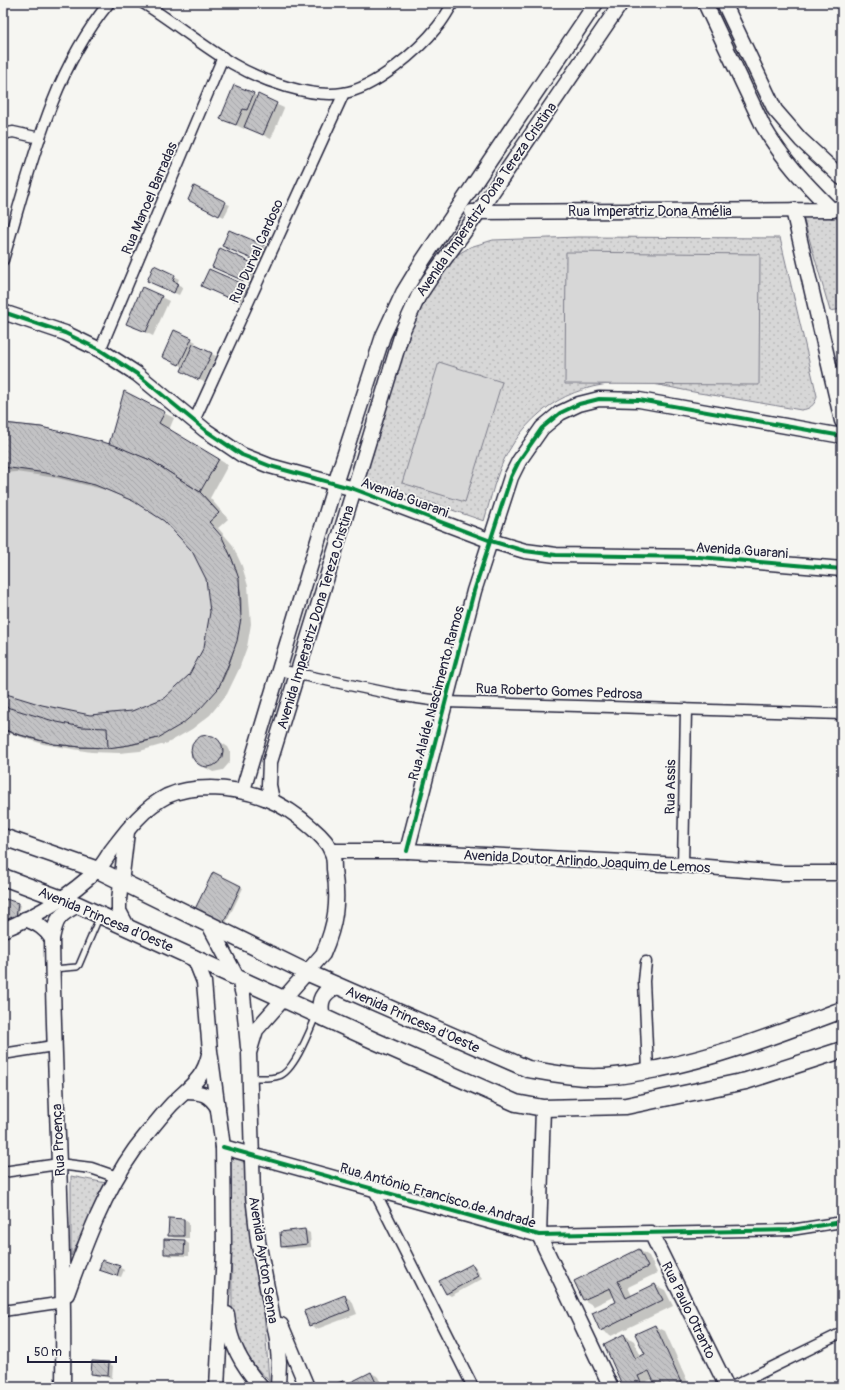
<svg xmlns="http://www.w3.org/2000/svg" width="845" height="1390" viewBox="0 0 845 1390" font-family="Pangolin,sans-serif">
<defs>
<pattern id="grass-dots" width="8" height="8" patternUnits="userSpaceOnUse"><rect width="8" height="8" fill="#d7d7d7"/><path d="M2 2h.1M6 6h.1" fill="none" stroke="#b8b8b9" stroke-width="1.8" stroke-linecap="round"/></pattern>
<pattern id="building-back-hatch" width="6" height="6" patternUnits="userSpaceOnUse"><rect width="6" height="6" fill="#c2c2c4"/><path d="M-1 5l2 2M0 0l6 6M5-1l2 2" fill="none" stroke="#a6a6a9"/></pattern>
</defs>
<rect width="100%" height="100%" fill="#f6f6f2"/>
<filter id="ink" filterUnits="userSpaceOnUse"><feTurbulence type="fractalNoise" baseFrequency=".025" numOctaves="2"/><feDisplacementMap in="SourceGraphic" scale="8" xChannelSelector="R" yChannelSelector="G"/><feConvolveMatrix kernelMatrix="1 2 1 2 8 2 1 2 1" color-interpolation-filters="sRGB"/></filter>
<g filter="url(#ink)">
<g fill="url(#grass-dots)" stroke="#7c7c89">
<polygon points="803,217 831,217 842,220 842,309 830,311"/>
<path d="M578 237 780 238 817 396C815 405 810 409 801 410 767 404 733 398 699 393 681 390 663 385 645 383 586 379 538 400 508 452 496 473 491 498 484 521L365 480 403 349 412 326 431 288 452 258 470 247 493 240Z"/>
<polygon points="235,1157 243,1160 245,1166 247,1199 255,1263 264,1311 269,1381 250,1361 238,1337 232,1312 231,1162"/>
<polygon points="71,1176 106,1183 71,1256"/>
</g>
<g fill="#d7d7d7" stroke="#7c7c89">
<polygon points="566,252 760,254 759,385 565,384"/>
<polygon points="439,362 502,382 465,502 402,483"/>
<path d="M3 423 41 427 109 444 175 476 200 492 219 513 209 522C242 561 249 606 232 655 229 665 224 679 218 688 212 697 194 708 185 715 177 722 167 733 157 738 153 740 147 741 143 742 97 754 47 745 3 730Z"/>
</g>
<g fill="#0003">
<polygon points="234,86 284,108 271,139 245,126 244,129 221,118"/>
<polygon points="193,202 225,203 230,205 224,217"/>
<polygon points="263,246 271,250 264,264 231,250"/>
<polygon points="221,250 259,268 252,285 221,271"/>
<polygon points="155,267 179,279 177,284 183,287 179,295 153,283"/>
<polygon points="242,285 250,289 242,304 210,289"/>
<polygon points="161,297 169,301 153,336 127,323"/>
<polygon points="175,331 196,342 194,346 216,356 204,382 187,374 184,367 168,359"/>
<polygon points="164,413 174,418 169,430 228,465 210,498 228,519 218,528 232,544 242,566 248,586 251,624 247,647 239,669 227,694 210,715 192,729 168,743 140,751 119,753 91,752 43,744 3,731 3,694 42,706 90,716 133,712 164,699 189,676 204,647 211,612 207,579 193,550 165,521 141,505 106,490 57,478 16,472 3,473 3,424 109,445"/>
<polygon points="211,736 228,747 230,751 230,762 223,770 213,772 204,767 196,762 192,753 194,743 201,737"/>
<polygon points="214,874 243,888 226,923 197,908"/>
<polygon points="3,899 20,905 18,916 3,921"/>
<polygon points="170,1220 184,1220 189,1222 189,1238 174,1238 169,1235"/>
<polygon points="305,1230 310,1233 311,1247 287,1249 282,1247"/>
<polygon points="185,1241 189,1244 189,1256 169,1256 165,1253"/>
<polygon points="639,1250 649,1256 657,1273 628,1287 632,1296 655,1285 665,1290 673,1306 611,1336 601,1330 617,1302 615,1296 594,1306 584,1300 576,1281"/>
<polygon points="472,1265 476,1268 482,1279 451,1296 446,1293"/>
<polygon points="119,1267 124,1270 121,1277 105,1272"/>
<polygon points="345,1296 352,1301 357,1314 317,1329 310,1325"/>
<polygon points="655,1326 665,1331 690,1387 658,1387 654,1379 647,1381 650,1387 624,1387 624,1335 634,1341 641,1357 646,1355"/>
<polygon points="109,1363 113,1366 112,1378 97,1376 92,1374"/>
<polygon points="371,1373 379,1377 383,1387 335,1387 345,1381 350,1383"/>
</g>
<g fill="url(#building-back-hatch)" stroke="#22223b">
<polygon points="234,85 254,93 247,110 243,109 236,125 220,119"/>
<polygon points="258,94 277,103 263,135 244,127"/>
<polygon points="194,186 226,202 219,216 188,200"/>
<polygon points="229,230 264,245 257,261 222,246"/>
<polygon points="220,248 252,263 244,281 212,267"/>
<polygon points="154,265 175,275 173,281 178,283 174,293 147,281"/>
<polygon points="209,269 243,284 235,301 201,286"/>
<polygon points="142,287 162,296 146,332 126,324"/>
<polygon points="174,330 192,338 179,365 162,357"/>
<polygon points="193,344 212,353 199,380 181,371"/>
<polygon points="124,391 165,412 159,423 219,459 200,492 150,460 109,444"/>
<polygon points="3,423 41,427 83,437 114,445 150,460 200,492 219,513 209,522 222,537 232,559 239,579 241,618 237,641 229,663 218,689 200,709 182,724 158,738 129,745 108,748 81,747 54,744 3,730 3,693 42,705 90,715 132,711 164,698 189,675 204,647 210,612 206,579 192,551 164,521 133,501 95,485 46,473 3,467"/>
<polygon points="3,706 57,722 82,727 107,728 108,748 81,747 54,744 13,733 3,729"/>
<circle cx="207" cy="751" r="16"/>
<polygon points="213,872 241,886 224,922 195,909"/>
<polygon points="3,898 18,903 16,918 3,922"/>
<polygon points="169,1218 184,1219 184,1236 168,1236"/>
<polygon points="305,1229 307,1244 281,1247 280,1232"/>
<polygon points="164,1239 185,1240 184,1254 164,1254"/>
<polygon points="639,1249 648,1267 618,1281 626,1298 655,1284 663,1300 600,1331 592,1313 616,1302 610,1288 583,1300 574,1281"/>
<polygon points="102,1260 120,1266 117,1276 99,1270"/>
<polygon points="472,1264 478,1276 446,1294 439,1281"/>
<polygon points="345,1295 350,1310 309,1326 304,1311"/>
<polygon points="655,1325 683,1387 656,1387 649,1371 638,1376 643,1387 623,1387 604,1344 624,1334 635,1358 645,1354 635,1334"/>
<polygon points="92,1361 109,1362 108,1376 91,1374"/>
<polygon points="371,1372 377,1385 373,1387 334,1387 333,1385 345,1380 347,1384"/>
</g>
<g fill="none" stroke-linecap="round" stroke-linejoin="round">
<defs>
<g id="lane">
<polyline points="53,969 77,967 79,965 99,918"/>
<path d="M251 1078C260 1078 271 1079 279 1076 294 1072 310 1030 316 1016"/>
</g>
<g id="street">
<path d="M143 3C174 22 202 46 233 64 262 81 310 98 343 93 374 89 419 50 438 26 444 19 448 11 453 3"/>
<polyline points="3,134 13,132 40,138"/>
<path d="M3 260C30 172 49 76 109 3"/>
<polyline points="100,350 223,57"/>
<polyline points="194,421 344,93"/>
<polyline points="279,670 397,695 445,702 842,714"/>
<polyline points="683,865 686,709"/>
<polyline points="646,962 644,981 648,1070"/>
<polyline points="3,1054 53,1046"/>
<polyline points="3,1172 59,1164 91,1168 117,1177"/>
<polyline points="373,1188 473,1387"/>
<polyline points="651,1233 791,1230 842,1222"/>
<polyline points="3,1311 64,1302"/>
<polyline points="732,1387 842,1333"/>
</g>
<g id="secondary">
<path d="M705 3 763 126C783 160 804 182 832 210"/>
<polyline points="724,3 775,110 801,140 842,178"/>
<polyline points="793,210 842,421"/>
<polyline points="472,212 832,210 842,207"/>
<polyline points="3,312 65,333 100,350 137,374 205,430 242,455 270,466 354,489 491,541 525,551 556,555 699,557 842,569"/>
<polyline points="243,790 335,484 383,336 403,293 423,260 596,3"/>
<polyline points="272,800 269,785 270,762 403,330 418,297 430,279 478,213 621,3"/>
<polyline points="332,851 408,851 683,865 780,873 842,873"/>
<polyline points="407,851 474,591 511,477 519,461 542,428 560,413 579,404 599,399 639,400 842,436"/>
<path d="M25 919C38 924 45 928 52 939"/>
<polyline points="208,923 240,983 243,995 248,1047"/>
<polyline points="127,926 119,911 119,900 127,832"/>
<path d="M3 930C36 916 71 895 97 870 103 865 107 857 111 851 127 830 143 808 167 796 180 790 196 788 211 788 251 789 282 801 312 828 319 834 328 842 331 851 334 856 334 863 334 869 339 901 336 924 323 954L256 1030 249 1053 253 1196 258 1241 277 1339 279 1362 278 1387"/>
<polyline points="194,957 204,982 210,1051 223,1147 224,1251 217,1387"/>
<path d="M186 1092C202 1092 209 1094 218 1108"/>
<polyline points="543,1108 539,1235 611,1387"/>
<polyline points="223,1147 539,1235 651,1233 727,1387"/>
<path d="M67 1294C85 1244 104 1192 135 1149 147 1134 159 1118 172 1104 189 1087 204 1079 209 1054"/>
<path d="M227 1314C229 1343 242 1365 261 1387"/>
<polyline points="281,1325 307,1387"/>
<path d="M63 1387C65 1238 54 1089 52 939 56 918 59 915 78 905"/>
</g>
<g id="primary">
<path d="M3 837 98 870 306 972 528 1069C551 1073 576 1078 600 1077 619 1077 639 1072 657 1069 722 1056 780 1033 842 1010"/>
<polyline points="3,877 78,905 375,1041 516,1103 543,1108 626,1106 746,1081 842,1050"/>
<path d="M322 1017C318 1002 322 992 337 986"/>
</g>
</defs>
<use href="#lane" stroke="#22223b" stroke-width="8"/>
<use href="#street" stroke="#22223b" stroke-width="13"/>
<use href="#secondary" stroke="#22223b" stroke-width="17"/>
<use href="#primary" stroke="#22223b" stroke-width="19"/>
<use href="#lane" stroke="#f6f6f2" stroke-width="5"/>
<use href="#street" stroke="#f6f6f2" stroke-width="10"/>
<use href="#secondary" stroke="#f6f6f2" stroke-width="14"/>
<use href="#primary" stroke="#f6f6f2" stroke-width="16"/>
<defs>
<g id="cycleway">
<polyline points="3,312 65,333 100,350 137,374 205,430 242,455 270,466 354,489 491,541 525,551 556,555 699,557 842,569"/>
<polyline points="407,851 474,591 511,477 519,461 542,428 560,413 579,404 599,399 639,400 842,436"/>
<polyline points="223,1147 539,1235 791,1230 842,1222"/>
</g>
</defs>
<use href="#cycleway" stroke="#f6f6f2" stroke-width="6"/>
<use href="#cycleway" stroke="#00873e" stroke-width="4"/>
</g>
</g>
<g text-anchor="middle" stroke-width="3.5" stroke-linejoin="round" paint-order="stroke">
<g font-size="14" fill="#22223b" stroke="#f6f6f2">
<text transform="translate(149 198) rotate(-67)" y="5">Rua Manoel Barradas</text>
<text transform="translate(486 199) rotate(-55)" y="5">Avenida Imperatriz Dona Tereza Cristina</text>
<text x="650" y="216">Rua Imperatriz Dona Amélia</text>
<text transform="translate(256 251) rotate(-66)" y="5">Rua Durval Cardoso</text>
<text transform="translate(405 497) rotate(20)" y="5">Avenida Guarani</text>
<text transform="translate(742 550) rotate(4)" y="5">Avenida Guarani</text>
<text transform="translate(315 617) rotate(-73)" y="5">Avenida Imperatriz Dona Tereza Cristina</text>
<text transform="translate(559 691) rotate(2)" y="5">Rua Roberto Gomes Pedrosa</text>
<text transform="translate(436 693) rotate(-75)" y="5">Rua Alaíde Nascimento Ramos</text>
<text transform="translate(670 787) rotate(-89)" y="5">Rua Assis</text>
<text transform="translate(587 861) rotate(3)" y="5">Avenida Doutor Arlindo Joaquim de Lemos</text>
<text transform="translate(106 919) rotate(23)" y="5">Avenida Princesa d'Oeste</text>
<text transform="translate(413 1019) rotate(24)" y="5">Avenida Princesa d'Oeste</text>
<text transform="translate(58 1140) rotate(-93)" y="5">Rua Proença</text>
<text transform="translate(438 1195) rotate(16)" y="5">Rua Antônio Francisco de Andrade</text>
<text transform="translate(264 1260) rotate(81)" y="5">Avenida Ayrton Senna</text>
<text transform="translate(689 1310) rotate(64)" y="5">Rua Paulo Otranto</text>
</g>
</g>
<rect width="845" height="1390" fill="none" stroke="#f6f6f2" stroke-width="16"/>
<rect x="8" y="8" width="829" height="1374" fill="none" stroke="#22223b" stroke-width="1.5" filter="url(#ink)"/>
<path d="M28 1356v6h88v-6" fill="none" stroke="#22223b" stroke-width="2"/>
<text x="34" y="1356" font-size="12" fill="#22223b" stroke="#f6f6f2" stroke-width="3" paint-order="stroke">50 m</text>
</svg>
